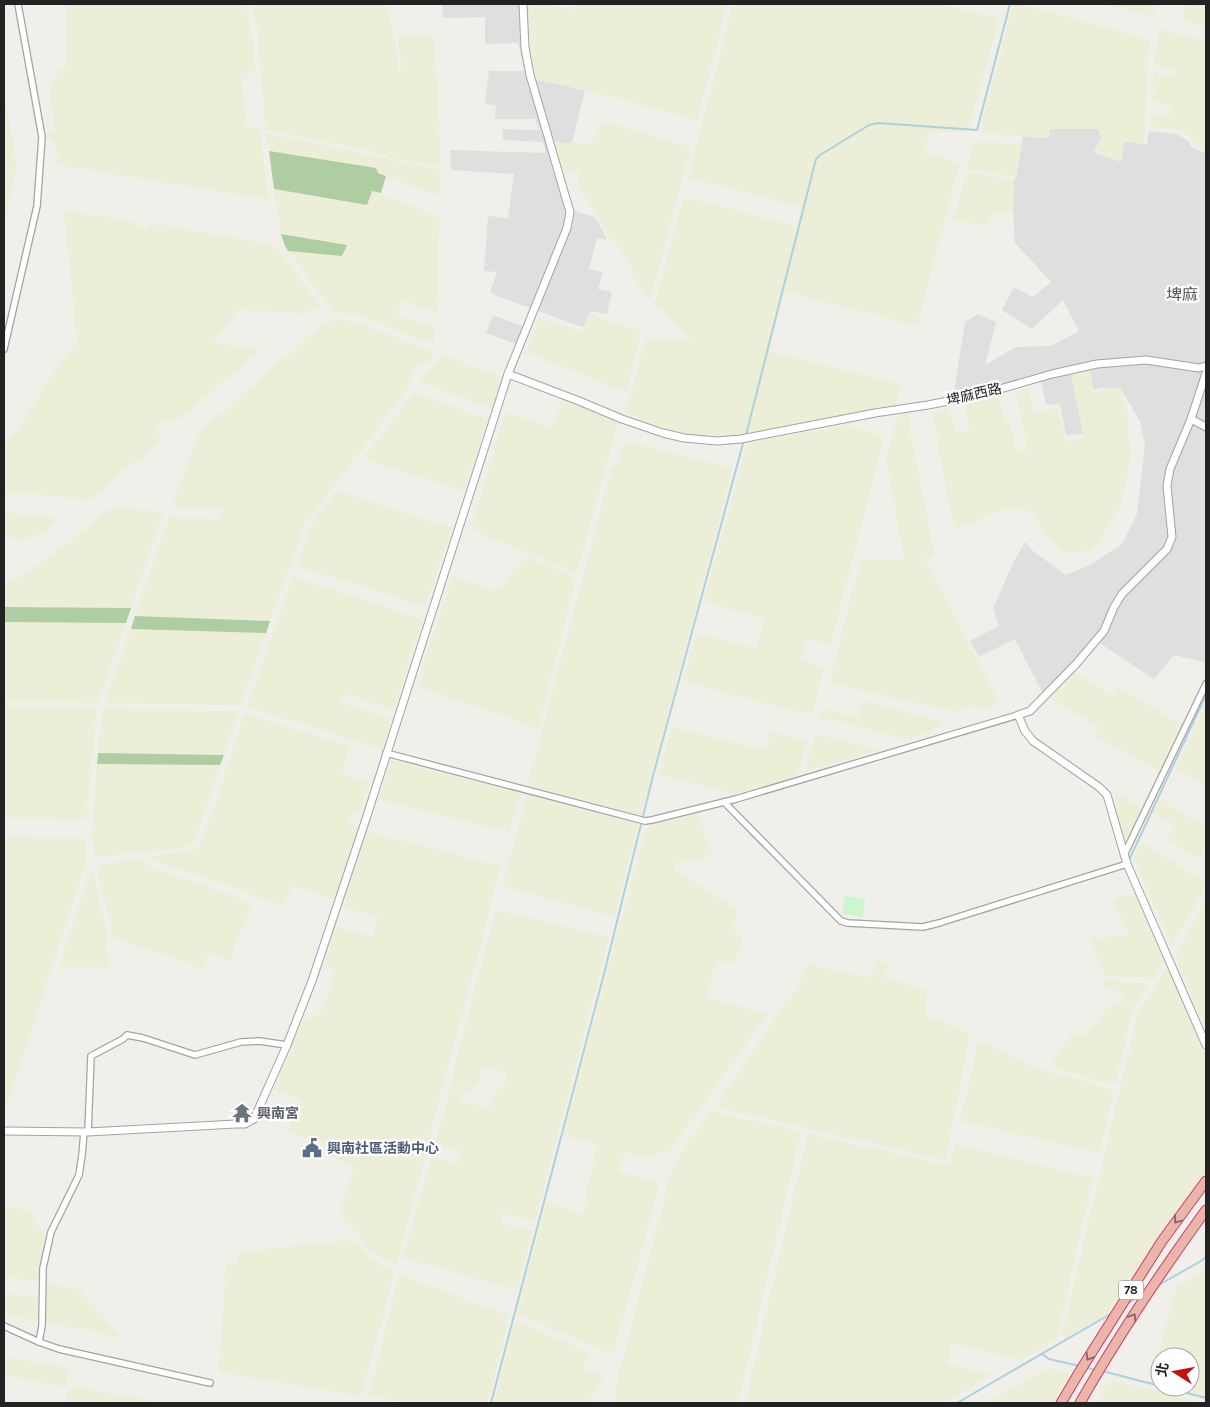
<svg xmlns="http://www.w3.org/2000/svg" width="1210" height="1407" viewBox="0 0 1210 1407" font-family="Karla,'Noto Sans TC',sans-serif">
<rect width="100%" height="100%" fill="#f1efea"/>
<g fill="#e0dfdf">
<polygon points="442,4 529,4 528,30 534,79 585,90 572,142 567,144 552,141 574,211 595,217 607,240 597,238 589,269 603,272 598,289 612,292 607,314 590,311 587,329 490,293 497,272 484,271 488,216 508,218 514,174 451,170 450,150 546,153 543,142 503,140 503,129 539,130 535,119 495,119 496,105 485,104 489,71 524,71 518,43 485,44 485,17 443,18"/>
<polygon points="1049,129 1098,129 1100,132 1101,139 1121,161 1124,142 1147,144 1149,131 1177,134 1185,139 1190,143 1190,146 1206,154 1206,661 1203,662 1174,655 1154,679 1095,640 1043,694 1015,639 979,657 970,641 999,626 993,608 1014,561 1025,542 1034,552 1066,575 1090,565 1122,544 1137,514 1145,445 1140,421 1121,389 1102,388 1077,394 1083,434 1066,435 1060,404 1046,405 1040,377 958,396 954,391 965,322 978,314 996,322 985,365 1016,347 1051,346 1079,331 1063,300 1032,329 1002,310 1014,287 1033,297 1051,282 1015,243 1013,210 1014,180 1016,177 1023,136 1049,138"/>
<polygon points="493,315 525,327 518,345 486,333"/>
</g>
<g fill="#eceed7">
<polygon points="67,4 245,4 253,41 255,73 241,74 246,126 259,129 269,200 58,165 55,143 54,139 47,136 48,131 54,131 50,89 60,69 65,67 67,65"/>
<polygon points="252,4 386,4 394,36 398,72 402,71 398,36 434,36 438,105 441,165 440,167 390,158 388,155 265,129 258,36"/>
<polygon points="529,4 549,4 572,10 574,4 727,4 697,120 585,90 534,79 528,55 528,30"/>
<polygon points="733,4 939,4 999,19 967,133 930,131 923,153 960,163 917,326 784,291 769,351 901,384 895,408 739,436 723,437 705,437 685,434 665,428 626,413 646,339 694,340 654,305 684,197 797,226 801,207 688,178"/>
<polygon points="1013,4 1018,4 1149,39 1144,144 1124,142 1121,162 1093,152 1101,139 1100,132 1097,129 1050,129 1049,138 979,133"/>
<polygon points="1104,4 1157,4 1153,16"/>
<polygon points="1186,4 1206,4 1206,27 1182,21"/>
<polygon points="1159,29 1206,41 1206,150 1192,141 1190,136 1181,130 1151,126 1152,113 1170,117 1173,107 1152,101 1154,72 1174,77 1176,71 1154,65"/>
<polygon points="4,93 17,165 4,227"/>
<polygon points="602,121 691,147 650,300 632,276 630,261 609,236 579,187 578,181 581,172 579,171 561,171 552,141 567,144 572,142 588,144 597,134"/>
<polygon points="266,133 439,170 441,171 440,197 378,173 376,168 269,151"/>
<polygon points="977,142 1022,143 1016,177 967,168 973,143"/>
<polygon points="966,173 1014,180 1013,210 989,216 984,226 954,220"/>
<polygon points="274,189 366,205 372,190 439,217 437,313 403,300 397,314 435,328 434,344 353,314 333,312 288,251 342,256 347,245 281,234"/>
<polygon points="64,210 136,222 143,229 148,231 150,224 163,225 275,245 320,306 312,308 303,315 295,313 239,310 212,342 262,350 175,422 163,420 155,433 162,437 147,454 126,468 104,490 89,500 38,494 4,493 4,446 16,433 53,373 77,343"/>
<polygon points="589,314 641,331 626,392 526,353 539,318 581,331"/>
<polygon points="340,320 352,321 434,351 435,354 426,364 416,365 409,382 412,383 306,522 270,621 135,616 169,517 221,519 221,508 172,507 197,436 204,428 321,326 329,321"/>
<polygon points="442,354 504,378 494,409 420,382 439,360"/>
<polygon points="1090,370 1094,393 1120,387 1127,413 1131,454 1122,502 1106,531 1091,551 1065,553 1047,537 1035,516 1026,509 1002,510 954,530 932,412 950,407 955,432 969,430 965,404 1000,396 1004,423 1010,420 1016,452 1027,449 1016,391 1029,387 1033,412 1058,408 1066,442 1084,438 1071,374"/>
<polygon points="414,393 488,419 464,491 366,460 364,457"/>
<polygon points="562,400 618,421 577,573 471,530 505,412 552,428"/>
<polygon points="907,413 934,555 925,559 1000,703 988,708 979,709 976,704 956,712 829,683 861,559 904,559 886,460 898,415"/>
<polygon points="848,425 884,437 831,644 807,639 801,660 824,667 812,715 683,682 696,633 757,648 764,618 703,602 748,442"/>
<polygon points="625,441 733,468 641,816 527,788 612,467 616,466"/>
<polygon points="337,491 452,528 425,607 297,566 308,534 314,521"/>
<polygon points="111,508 163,511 131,608 4,607 4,585 29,571 62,548"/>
<polygon points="4,512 57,518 57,519 45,530 32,537 25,539 10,538 4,535"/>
<polygon points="527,557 569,573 573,577 575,583 538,729 419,687 424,674 422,668 453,576 500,591 511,573"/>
<polygon points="293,577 423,619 394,710 346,694 342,703 392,719 382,749 247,707"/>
<polygon points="4,622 126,623 98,703 4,701"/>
<polygon points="131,629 266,633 240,705 105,703"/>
<polygon points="1075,673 1115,696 1120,688 1184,726 1161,773 1159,773 1155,769 1094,735 1099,727 1051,699"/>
<polygon points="863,702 872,703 941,721 939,725 910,740 819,717 822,708 858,717"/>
<polygon points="1206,704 1206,786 1176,768"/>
<polygon points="4,706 97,708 86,819 4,818"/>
<polygon points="103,709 238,711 224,755 98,753"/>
<polygon points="244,715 250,715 350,747 342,774 370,782 359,814 353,813 348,824 358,828 334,900 292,886 284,906 150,859 150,857 191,851 198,848 218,795"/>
<polygon points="671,727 766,750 771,732 807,741 798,776 735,794 659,774"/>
<polygon points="816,734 880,750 805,771"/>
<polygon points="391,760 520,793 509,832 379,800"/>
<polygon points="97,764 220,765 195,840 190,845 186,847 98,857 95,856 92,831"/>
<polygon points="1117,792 1143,811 1130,838 1125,841 1122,839 1114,798"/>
<polygon points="528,794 638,823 639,825 614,917 502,886"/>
<polygon points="1160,799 1206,828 1206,847 1199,859 1167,839 1175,826 1153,812"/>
<polygon points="697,813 712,854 702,860 677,863 674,870 739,910 731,927 743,937 734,965 716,960 706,997 767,1014 668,1154 658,1151 653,1159 624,1152 618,1172 660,1181 613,1355 517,1314 547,1200 583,1216 587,1188 597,1144 563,1136 645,831 652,826"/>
<polygon points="367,831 500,866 481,944 446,1073 397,1264 394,1265 371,1251 339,1212 354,1170 352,1166 321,1152 324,1144 322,1142 287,1133 301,1102 300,1100 273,1089 304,1021 314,1017 321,1011 326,1000 335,970 324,965 337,927 373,937 378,917 343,908"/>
<polygon points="4,837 84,838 87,859 4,1114"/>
<polygon points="1141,842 1206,883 1206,886 1172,946 1134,859"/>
<polygon points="138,859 142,863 252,903 235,944 231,962 208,954 202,969 113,937 97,865"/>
<polygon points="93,871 108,939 105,949 111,967 59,967 90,872"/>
<polygon points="1135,892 1164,958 1163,964 1154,978 1105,976 1091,939 1128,934 1113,900"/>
<polygon points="1206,900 1206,1030 1175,958"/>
<polygon points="498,910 609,937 535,1222 502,1213 500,1223 532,1231 517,1290 403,1258 432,1156 457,1164 461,1151 435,1144 452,1081 475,1086 472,1093 465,1089 464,1090 460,1097 460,1099 468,1103 486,1108 489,1107 494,1093 502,1088 506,1082 508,1076 507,1073 485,1067 483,1069 480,1081 475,1085 452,1080 456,1061 495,913"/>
<polygon points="879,960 889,964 884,977 892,981 894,980 927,991 925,1015 970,1033 946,1160 715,1107 799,984 807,964 870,978"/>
<polygon points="1168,967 1206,1056 1206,1174 1108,1313 1065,1339 1062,1336 1138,1012"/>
<polygon points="1106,980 1149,984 1132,1010 1117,1080 1115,1084 1110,1084 1055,1068 1052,1061 1071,1035 1084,1034 1090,1031 1112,1004 1123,1002 1124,999 1123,996 1103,984"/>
<polygon points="981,1041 1029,1066 1109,1088 1113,1095 1099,1153 960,1121 978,1044"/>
<polygon points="711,1111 801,1132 738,1403 614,1403 618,1378 669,1180 675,1164 685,1146"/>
<polygon points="808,1134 949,1166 955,1144 1093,1178 1057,1335 1055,1340 1021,1360 951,1343 947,1364 991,1375 944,1403 745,1403"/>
<polygon points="4,1206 30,1210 37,1226 47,1236 40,1267 39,1282 4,1277"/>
<polygon points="348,1240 356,1243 373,1259 393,1272 394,1274 361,1396 219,1372 226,1262 236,1264 238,1262 238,1252"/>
<polygon points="1206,1269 1206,1397 1167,1387 1190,1387 1190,1357 1160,1357 1160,1385 1150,1382 1177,1287"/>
<polygon points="400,1274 509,1316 488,1403 408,1403 369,1395"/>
<polygon points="46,1284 80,1290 122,1339 94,1331 45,1323"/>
<polygon points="4,1292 38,1298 38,1321 4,1315"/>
<polygon points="515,1320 588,1352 583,1368 604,1377 588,1403 494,1403"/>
<polygon points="4,1357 69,1368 66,1387 4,1375"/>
<polygon points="1047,1368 1057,1369 1070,1374 1054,1403 988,1403"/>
<polygon points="1112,1380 1200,1403 1096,1403 1109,1383"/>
<polygon points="68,1387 74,1387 171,1403 67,1403"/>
</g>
<g fill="#afcda2">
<polygon points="269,151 376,168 378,173 386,176 381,193 372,191 367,205 274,189"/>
<polygon points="281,234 347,245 342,256 288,251 285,246"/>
<polygon points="4,607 131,608 126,623 4,622"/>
<polygon points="135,616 270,621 266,633 131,629"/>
<polygon points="98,753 224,755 220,765 97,764"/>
</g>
<polygon fill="#ccf6cf" points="845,896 865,899 863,917 842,914"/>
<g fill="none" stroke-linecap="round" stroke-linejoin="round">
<g stroke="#aed1db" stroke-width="2">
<polyline points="746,435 816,159 820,155 869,125 878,123 977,130 1010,4"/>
<polyline points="1130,858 1206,695"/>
<polyline points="1157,1286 1201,1261 1206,1257"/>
<polyline points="1127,1304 1142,1295"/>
<polyline points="1042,1354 1049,1359 1080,1366"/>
<polyline points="1085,1367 1095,1370"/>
<polyline points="1102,1371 1160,1386"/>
<polyline points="1164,1387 1206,1398"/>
<polyline points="491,1403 604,974 653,776 744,440"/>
<polyline points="957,1403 1112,1313"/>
</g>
<defs>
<g id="minor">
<polyline points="4,349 37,206 42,137 18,4"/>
<polyline points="386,753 645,821 652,820 736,799 1018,715"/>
<polyline points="724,802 841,921 848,923 923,927 939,923 1127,864"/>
<polyline points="1124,855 1206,684"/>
<polyline points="88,1132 91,1056 123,1039 127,1035 143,1038 195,1055 241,1042 259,1041 287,1045"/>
<polyline points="4,1326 39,1342 59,1349 210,1383"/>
<polyline points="39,1342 42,1326 43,1268 51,1232 79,1175 82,1155 84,1132"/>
</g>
<g id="tertiary">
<polyline points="1206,373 1191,419 1170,469 1167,486 1172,537 1167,549 1122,594 1114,607 1104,631 1076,664 1030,711 1018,715 1025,731 1033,741 1099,787 1107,795 1127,864 1206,1045"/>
<polyline points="508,374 579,401 622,419 663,433 684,438 717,441 741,439 875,413 928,405 979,395 1052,374 1097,364 1146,360 1199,368 1206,366"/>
<polyline points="1191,419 1206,427"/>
<polyline points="4,1131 88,1132 236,1124 245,1124 254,1119 287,1045 312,981 364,825 508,374 567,228 570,212 530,75 525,48 523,4"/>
</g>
<g id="trunk">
<polyline points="1061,1403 1080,1371 1162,1241 1206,1181"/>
<path d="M1080 1403C1118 1336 1161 1272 1206 1210"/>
</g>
</defs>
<use href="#minor" stroke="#a3a3a3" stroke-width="8"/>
<use href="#tertiary" stroke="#a3a3a3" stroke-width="9"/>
<use href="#trunk" stroke="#ce386d" stroke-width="11"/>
<use href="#minor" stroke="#fff" stroke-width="5.5"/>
<use href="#tertiary" stroke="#fff" stroke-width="7"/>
<use href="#trunk" stroke="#ebb6a9" stroke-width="9"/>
</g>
<defs><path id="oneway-chevron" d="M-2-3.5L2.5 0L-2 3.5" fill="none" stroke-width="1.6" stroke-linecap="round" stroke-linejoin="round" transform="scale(1.25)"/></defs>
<g stroke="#866c66">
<use href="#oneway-chevron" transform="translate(1177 1220) rotate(127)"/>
<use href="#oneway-chevron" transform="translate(1133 1317) rotate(-58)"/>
<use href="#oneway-chevron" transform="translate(1089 1357) rotate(122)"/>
</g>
<defs>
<symbol id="temple-bare" viewBox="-9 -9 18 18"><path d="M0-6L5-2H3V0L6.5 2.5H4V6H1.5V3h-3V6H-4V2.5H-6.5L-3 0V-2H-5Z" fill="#6b7280" stroke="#fff" stroke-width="2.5" paint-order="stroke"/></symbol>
<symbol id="civic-bare" viewBox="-9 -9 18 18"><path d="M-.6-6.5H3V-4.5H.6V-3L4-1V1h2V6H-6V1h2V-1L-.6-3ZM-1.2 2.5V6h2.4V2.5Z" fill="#5c6f8a" stroke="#fff" stroke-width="2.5" paint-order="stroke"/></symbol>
</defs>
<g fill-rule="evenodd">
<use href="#temple-bare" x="228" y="1099" width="28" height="28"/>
<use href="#civic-bare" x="298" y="1134" width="28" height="28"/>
</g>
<g text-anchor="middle" stroke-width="4.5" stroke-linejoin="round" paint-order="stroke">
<rect fill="#fff" stroke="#646464" stroke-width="1" x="1118.5" y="1280.5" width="25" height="19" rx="4"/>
<g font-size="12" font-weight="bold" fill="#222">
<text x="1131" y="1294">78</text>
</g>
<g font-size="14" fill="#222" stroke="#fff">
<text transform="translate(974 394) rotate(-13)" y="5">埤麻西路</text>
</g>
<g font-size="14" font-weight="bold" fill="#5b616d" stroke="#fff" text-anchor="start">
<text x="257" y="1118">興南宮</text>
</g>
<g font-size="14" font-weight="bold" fill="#4e5e75" stroke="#fff" text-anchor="start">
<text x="327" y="1153">興南社區活動中心</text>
</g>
<g font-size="16" fill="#555" stroke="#fff">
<text x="1182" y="300">埤麻</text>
</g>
</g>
<rect width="1210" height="1407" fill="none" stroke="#222222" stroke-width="10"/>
<g transform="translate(1175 1372) rotate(281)"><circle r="24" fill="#ffffff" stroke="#a7a7a7"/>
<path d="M0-4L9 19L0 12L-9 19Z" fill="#c31113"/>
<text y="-8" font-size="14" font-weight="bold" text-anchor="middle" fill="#222222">北</text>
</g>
</svg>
